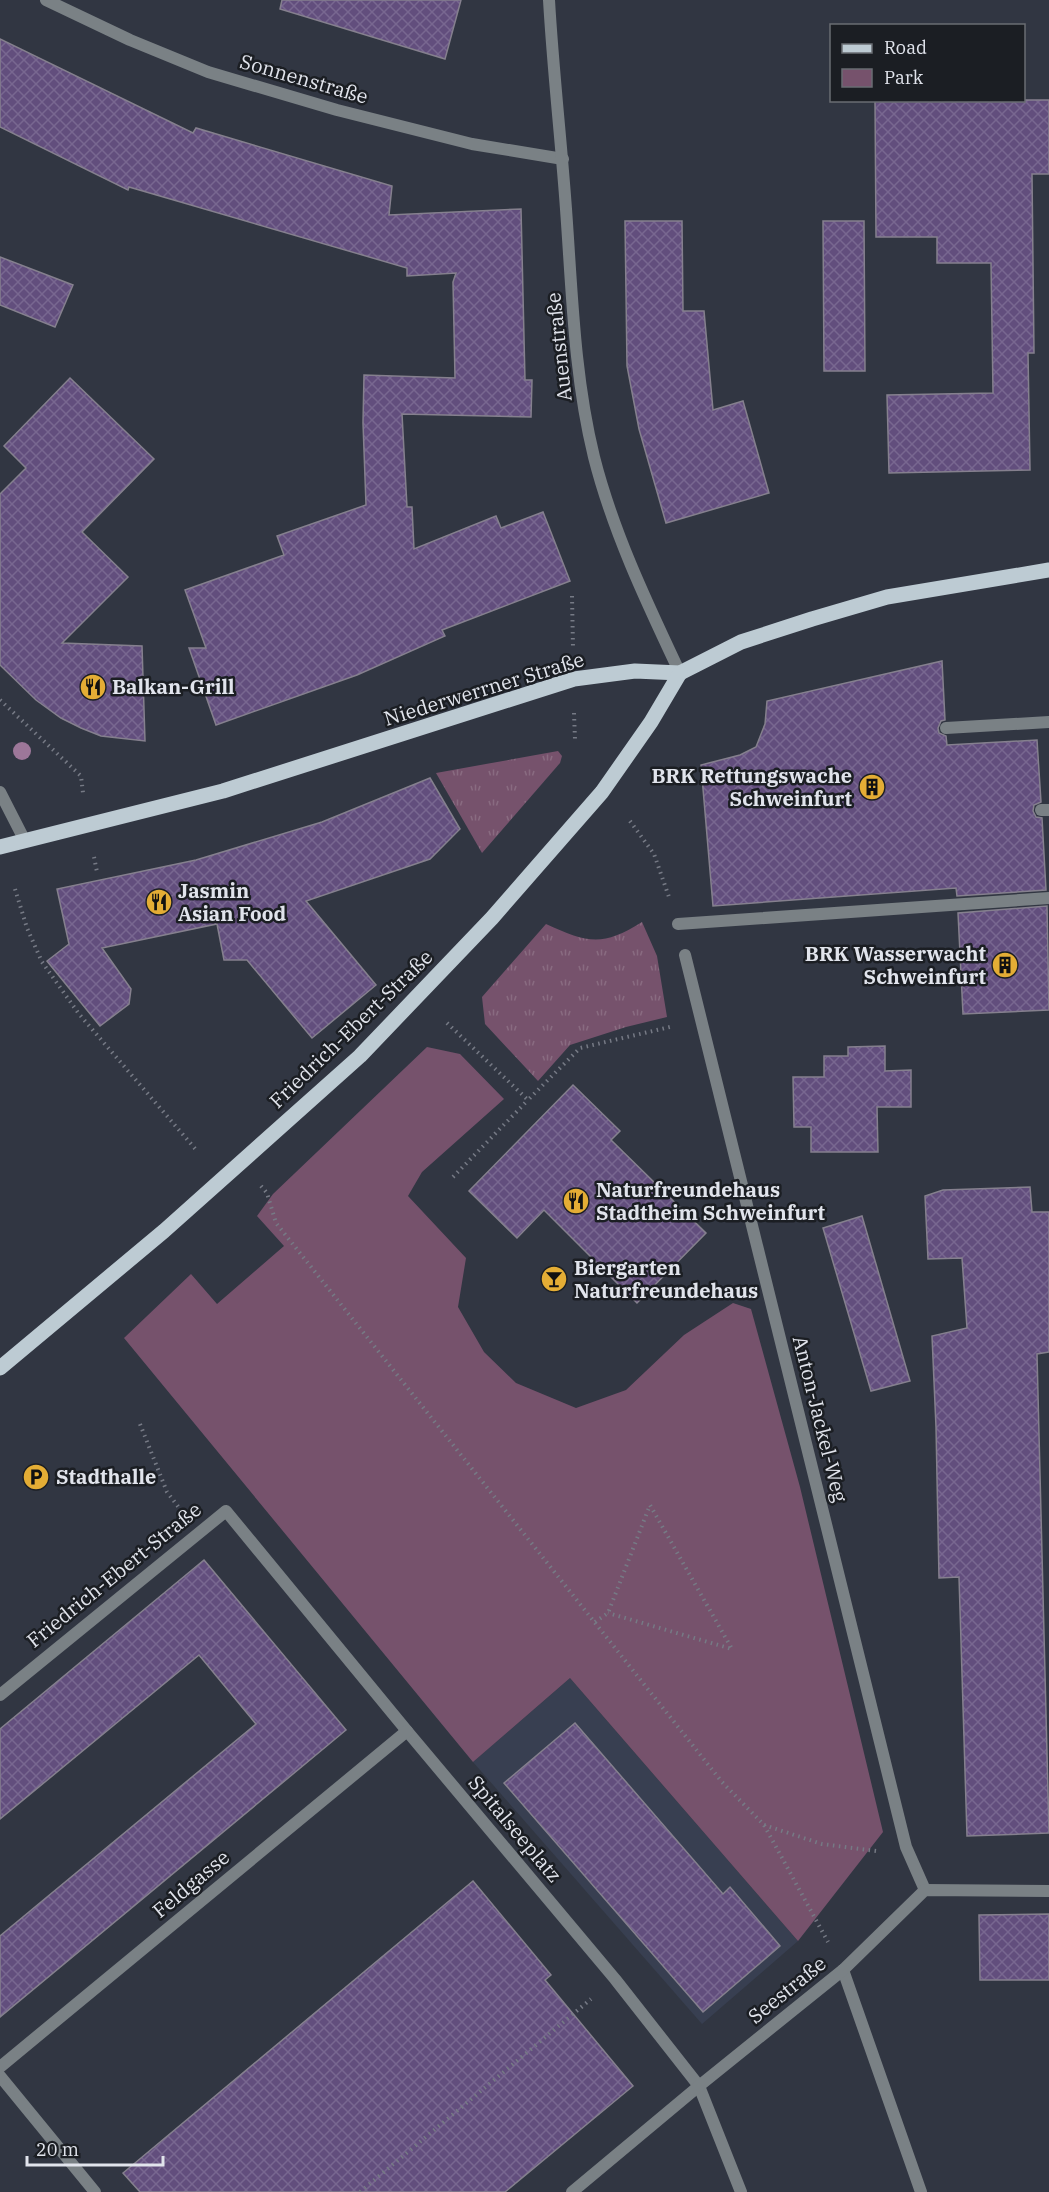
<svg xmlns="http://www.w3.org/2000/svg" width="1049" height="2192" viewBox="0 0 1049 2192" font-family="'IBM Plex Serif',serif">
<defs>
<pattern id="grass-tufts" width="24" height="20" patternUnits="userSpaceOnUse" patternTransform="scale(1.5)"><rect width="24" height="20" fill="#76526c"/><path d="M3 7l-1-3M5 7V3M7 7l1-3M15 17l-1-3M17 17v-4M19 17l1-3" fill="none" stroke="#896b81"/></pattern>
<pattern id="building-cross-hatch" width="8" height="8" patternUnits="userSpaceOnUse" patternTransform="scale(1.5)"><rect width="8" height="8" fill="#624e7d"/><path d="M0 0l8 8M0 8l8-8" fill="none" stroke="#786790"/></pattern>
</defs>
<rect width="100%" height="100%" fill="#313642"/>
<polygon fill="#383f51" points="570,1678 798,1941 702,2024 473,1762"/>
<g fill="url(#grass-tufts)">
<polygon points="558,751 562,756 560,763 482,853 436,773"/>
<path d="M642 922 657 956 667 1017 626 1027 570 1045 538 1081 485 1024 482 997 546 924C588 943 602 947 642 922Z"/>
</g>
<polygon fill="#76526c" points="427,1047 460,1054 504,1099 422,1172 408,1196 466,1258 458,1307 484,1352 516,1383 576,1408 626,1390 684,1335 733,1303 751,1309 800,1487 883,1832 798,1941 570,1678 473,1762 124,1338 191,1274 217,1304 284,1246 257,1216 273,1194"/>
<g fill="url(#building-cross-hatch)" stroke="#85808e" stroke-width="1.5">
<polygon points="282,0 461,0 445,59 280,9"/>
<polygon points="0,39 193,133 196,128 392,186 389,215 521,209 525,380 532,380 531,417 402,414 407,507 412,507 414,549 496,516 501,528 543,512 570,581 442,630 445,636 357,675 216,725 189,648 206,648 185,590 284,555 277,536 366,505 363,423 364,375 455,378 453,282 456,273 407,276 407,268 129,187 128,190 0,127"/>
<polygon points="875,100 1049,100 1049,174 1032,174 1034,353 1028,353 1030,470 889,473 887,395 993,393 991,263 937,263 937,237 876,237"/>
<polygon points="625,221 682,221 683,311 704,311 713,410 743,401 769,493 666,523 639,429 627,366"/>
<polygon points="823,221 864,221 865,371 824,371"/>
<polygon points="0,257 73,285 55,327 0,305"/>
<polygon points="70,378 154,459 82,532 128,577 62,643 142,646 145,741 101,736 81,728 61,718 36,700 0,665 0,494 26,468 4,446"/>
<polygon points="942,661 945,720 941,721 938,728 939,733 946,736 947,745 1037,740 1041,802 1034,805 1033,811 1036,817 1042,818 1046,890 957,896 956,888 713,906 701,765 740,755 756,747 765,724 767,701"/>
<polygon points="430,778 460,829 430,859 306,901 376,985 312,1038 247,960 224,960 217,924 102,948 131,989 129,1004 100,1026 47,961 69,944 57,889 196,860 322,822"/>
<polygon points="1047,906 1049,1010 963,1014 958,913"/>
<polygon points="885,1046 885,1071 911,1070 911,1107 877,1107 878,1152 811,1152 811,1127 794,1127 793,1077 824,1077 824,1056 848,1056 848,1047"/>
<polygon points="573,1085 620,1131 611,1140 706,1233 637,1303 544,1210 517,1238 469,1191"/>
<polygon points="1030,1187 1032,1212 1049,1212 1049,1352 1037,1354 1049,1833 967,1836 959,1577 939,1578 936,1427 932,1336 967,1328 962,1258 928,1259 925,1196 943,1190"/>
<polygon points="862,1216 910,1381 871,1391 823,1228"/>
<polygon points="204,1560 346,1730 0,2017 0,1936 256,1724 199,1655 0,1819 0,1729"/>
<polygon points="575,1723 723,1894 730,1887 780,1946 703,2012 504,1783"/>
<polygon points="473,1881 551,1975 545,1980 633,2086 505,2192 140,2192 123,2173"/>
<polygon points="1049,1914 1049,1980 980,1980 979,1915"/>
</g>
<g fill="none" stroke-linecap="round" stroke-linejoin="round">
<g stroke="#767a85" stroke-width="4" stroke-dasharray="1.5 4.5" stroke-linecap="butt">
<polyline points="572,596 573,648"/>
<polyline points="0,700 81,776 83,793"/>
<polyline points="574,713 575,739"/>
<polyline points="630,821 654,854 669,897"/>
<polyline points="94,857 97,872"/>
<polyline points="15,889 27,928 42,962 79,1014 198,1152"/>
<polyline points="447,1023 528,1100 580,1048 674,1026"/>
<polyline points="453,1177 528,1100"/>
<polyline points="261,1186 267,1193 276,1223 722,1782 764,1825 828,1942"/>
<polyline points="140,1424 167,1492 180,1509"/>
<polyline points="595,1622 608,1613 650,1505 732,1649 608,1613"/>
<polyline points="764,1825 822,1844 876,1851"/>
<polyline points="360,2192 591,1999"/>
</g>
<g stroke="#7a8185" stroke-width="12">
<polyline points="946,728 1049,722"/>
<polyline points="1041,810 1049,810"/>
<polyline points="678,924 1049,898"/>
</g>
<g stroke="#7a8185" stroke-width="12">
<polyline points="46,0 130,40 208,72 337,110 472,144 563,159"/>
<path d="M549 0C553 70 561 139 566 209 572 291 574 376 594 457 613 532 647 603 680 673"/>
<polyline points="0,792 25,841"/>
<polyline points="685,955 906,1847 925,1890"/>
<polyline points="0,1695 226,1511 407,1731 615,1979 699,2086 741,2192"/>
<polyline points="843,1970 921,2192"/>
<polyline points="0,2067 407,1731"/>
<polyline points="0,2076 95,2192"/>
<polyline points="572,2192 699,2086 843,1970 925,1890 1049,1891"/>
</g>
<g stroke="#bdcbd3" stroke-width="15">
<polyline points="0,847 223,791 574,679 635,671 680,673 741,642 812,619 887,597 1049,570"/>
<polyline points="0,1368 164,1231 360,1056 492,918 602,792 651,722 680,673"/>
</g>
</g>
<circle fill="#9d7799" cx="22" cy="751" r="9"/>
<defs>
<symbol id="restaurant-disc" viewBox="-11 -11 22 22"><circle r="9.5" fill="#e4ad35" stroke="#1b1e23"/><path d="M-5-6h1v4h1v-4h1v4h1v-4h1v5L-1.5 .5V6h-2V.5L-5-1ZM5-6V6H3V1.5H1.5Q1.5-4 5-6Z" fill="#111"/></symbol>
<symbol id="building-disc" viewBox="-11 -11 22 22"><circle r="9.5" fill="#e4ad35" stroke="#1b1e23"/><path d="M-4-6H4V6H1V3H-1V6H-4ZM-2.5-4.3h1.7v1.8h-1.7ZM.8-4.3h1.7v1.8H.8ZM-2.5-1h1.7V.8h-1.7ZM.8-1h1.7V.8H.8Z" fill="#111"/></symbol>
<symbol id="bar-disc" viewBox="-11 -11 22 22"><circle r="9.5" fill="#e4ad35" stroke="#1b1e23"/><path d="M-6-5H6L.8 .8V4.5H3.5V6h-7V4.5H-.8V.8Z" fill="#111"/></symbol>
<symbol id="parking-disc" viewBox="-11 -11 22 22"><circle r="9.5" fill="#e4ad35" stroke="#1b1e23"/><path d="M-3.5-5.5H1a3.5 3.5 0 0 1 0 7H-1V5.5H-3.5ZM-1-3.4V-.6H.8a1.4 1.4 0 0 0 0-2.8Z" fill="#111"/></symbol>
</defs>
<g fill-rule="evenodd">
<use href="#restaurant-disc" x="78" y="672" width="30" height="30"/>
<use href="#building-disc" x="857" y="772" width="30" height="30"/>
<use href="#restaurant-disc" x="144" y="887" width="30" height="30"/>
<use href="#building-disc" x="990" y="950" width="30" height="30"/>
<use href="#restaurant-disc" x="561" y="1186" width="30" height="30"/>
<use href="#bar-disc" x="539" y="1264" width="30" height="30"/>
<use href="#parking-disc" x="21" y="1462" width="30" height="30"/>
</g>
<g text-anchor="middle" stroke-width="5" stroke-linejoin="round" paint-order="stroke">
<g font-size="20" fill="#e1e4ec" stroke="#1b1e23">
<text transform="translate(304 79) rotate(16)" y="7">Sonnenstraße</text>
<text transform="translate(559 347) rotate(-96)" y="7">Auenstraße</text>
<text transform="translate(484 689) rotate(-17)" y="7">Niederwerrner Straße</text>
<text transform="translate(351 1029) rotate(-44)" y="7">Friedrich-Ebert-Straße</text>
<text transform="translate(820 1419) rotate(76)" y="7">Anton-Jackel-Weg</text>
<text transform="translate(114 1575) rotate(-39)" y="7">Friedrich-Ebert-Straße</text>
<text transform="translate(515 1829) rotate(50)" y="7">Spitalseeplatz</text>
<text transform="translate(191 1884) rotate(-40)" y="7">Feldgasse</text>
<text transform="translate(787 1990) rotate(-39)" y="7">Seestraße</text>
</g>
<g font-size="20" font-weight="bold" fill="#e1e4ec" stroke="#1b1e23" text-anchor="start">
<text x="112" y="694">Balkan-Grill</text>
<text x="852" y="783" text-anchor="end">BRK Rettungswache<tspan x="852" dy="23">Schweinfurt</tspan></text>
<text x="178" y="898">Jasmin<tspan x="178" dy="23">Asian Food</tspan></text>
<text x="986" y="961" text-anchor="end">BRK Wasserwacht<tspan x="986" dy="23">Schweinfurt</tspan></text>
<text x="596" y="1197">Naturfreundehaus<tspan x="596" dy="23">Stadtheim Schweinfurt</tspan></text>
<text x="574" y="1275">Biergarten<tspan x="574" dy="23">Naturfreundehaus</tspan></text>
<text x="56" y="1484">Stadthalle</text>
</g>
</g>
<rect x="830" y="24" width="195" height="78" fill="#1b1e23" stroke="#6a6d73" stroke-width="1.5"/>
<rect x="842" y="44" width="30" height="9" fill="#bdcbd3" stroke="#6a6d73" stroke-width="1.5"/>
<text x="884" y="54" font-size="18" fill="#e1e4ec">Road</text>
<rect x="842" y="69" width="30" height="18" fill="#76526c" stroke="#6a6d73" stroke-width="1.5"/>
<text x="884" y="84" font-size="18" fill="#e1e4ec">Park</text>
<path d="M27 2156v9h136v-9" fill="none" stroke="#e1e4ec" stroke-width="3"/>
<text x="36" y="2156" font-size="18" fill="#e1e4ec" stroke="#1b1e23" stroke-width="4.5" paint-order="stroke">20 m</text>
</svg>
